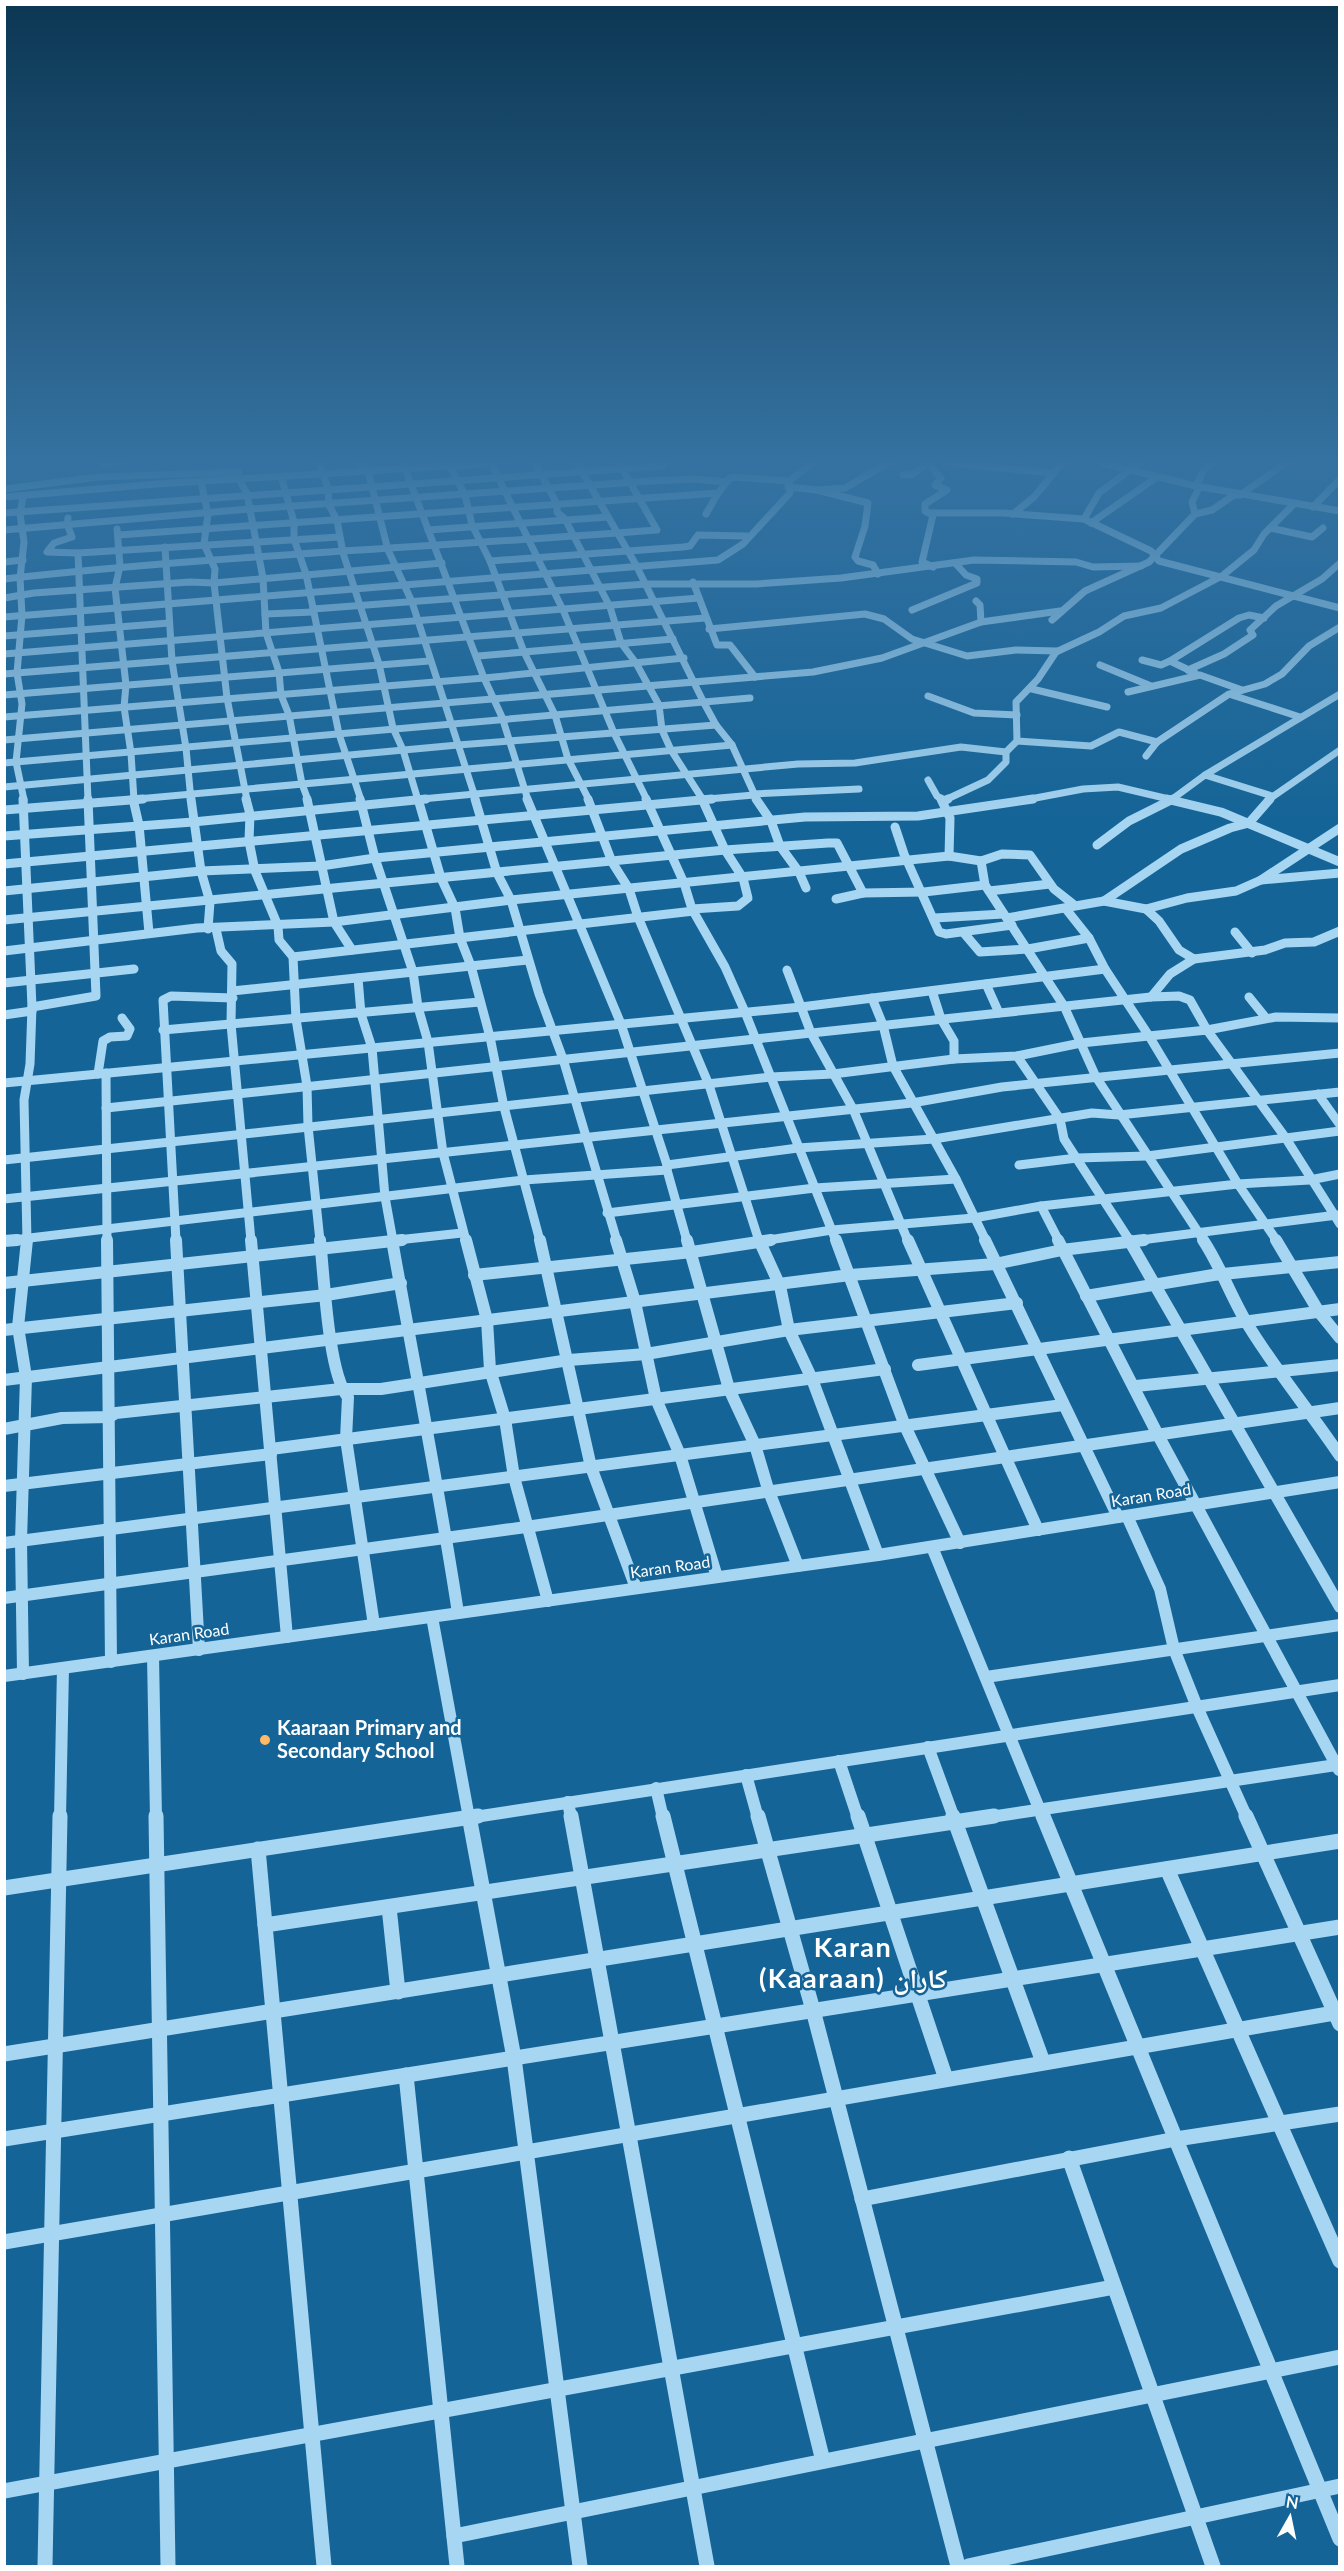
<svg xmlns="http://www.w3.org/2000/svg" width="1344" height="2571" viewBox="0 0 1344 2571" font-family="Lato,'Noto Naskh Arabic',sans-serif">
<rect width="100%" height="100%" fill="#156497"/>
<g fill="none" stroke-linecap="round" stroke-linejoin="round">
<g stroke="#a7d6f2" stroke-width="7">
<polyline points="319,463 328,488 329,505 337,520 343,553 379,664 393,728 403,750 418,800"/>
<polyline points="360,463 368,471 388,550 412,602 476,800"/>
<polyline points="403,463 484,678 502,717 528,800"/>
<polyline points="448,463 465,495 472,525 490,561 524,652 555,715 568,759 589,800"/>
<polyline points="491,463 563,610 614,733 647,800"/>
<polyline points="535,463 557,504 557,512 565,519 610,607 621,643 636,663 659,705 662,730 671,750 703,800"/>
<polyline points="577,463 636,565 704,703 716,725 732,745 757,800"/>
<polyline points="928,463 941,478 935,485 947,490 925,504 925,511 933,515 922,562 933,567"/>
<polyline points="948,463 1051,473"/>
<polyline points="1102,463 1196,486 1340,511"/>
<polyline points="102,464 117,463"/>
<polyline points="903,475 913,474 928,463"/>
<polyline points="281,476 294,522 294,539 306,574 339,734 361,800"/>
<polyline points="201,482 208,514 204,544 215,569 214,583 227,698 247,800"/>
<polyline points="788,487 817,490 845,488 888,463"/>
<polyline points="4,489 99,477 239,472 239,479 247,494 263,578 266,633 279,672 281,695 289,715 302,784 308,800"/>
<polyline points="817,490 868,503 865,526 855,557 858,561 873,565 878,574"/>
<polyline points="23,496 20,514 24,542 20,578 22,615 17,673 22,704 16,762 24,800"/>
<polyline points="4,497 156,484 495,463"/>
<polyline points="1313,507 1340,479"/>
<polyline points="4,513 663,466"/>
<polyline points="930,513 1004,513 1084,519 1151,551 1159,561 1340,608"/>
<polyline points="706,514 718,493"/>
<polyline points="1013,514 1034,497 1062,463"/>
<polyline points="1195,514 1212,510 1234,495 1240,495 1286,463"/>
<polyline points="68,518 67,524 72,537 54,543 47,552 78,553 339,537"/>
<polyline points="1084,519 1099,493 1139,463"/>
<polyline points="1091,523 1157,477"/>
<polyline points="1270,528 1312,537 1323,528"/>
<polyline points="117,529 120,566 115,588 126,685 124,707 131,753 134,800"/>
<polyline points="4,530 249,509 650,481 694,479 727,482"/>
<polyline points="428,530 608,517"/>
<polyline points="118,535 718,493 730,478 734,477 789,481"/>
<polyline points="165,547 172,661 186,748 191,800"/>
<polyline points="78,553 88,800"/>
<polyline points="490,561 683,547 690,546 698,535 747,536"/>
<polyline points="4,562 23,560"/>
<path d="M4 579C221 555 439 547 657 530L619 463"/>
<polyline points="693,582 717,645 730,645 755,677"/>
<polyline points="4,598 34,593 190,582 214,583 442,563"/>
<polyline points="313,609 646,584 756,584 841,578 974,560 1076,562 1093,567 1141,566"/>
<polyline points="912,610 977,583 977,579 966,575 955,563"/>
<polyline points="265,614 313,612"/>
<polyline points="4,617 718,560 743,544 790,493 789,481 812,463"/>
<polyline points="1052,620 1085,591 1149,562 1195,514 1192,502 1198,490 1196,486 1203,471 1211,463"/>
<polyline points="981,622 1060,611"/>
<polyline points="709,629 865,614 884,619 912,639 967,656 1016,650 1057,651"/>
<polyline points="4,636 169,623"/>
<polyline points="4,654 699,598"/>
<polyline points="478,656 673,639"/>
<polyline points="1142,660 1161,665 1170,661 1195,673"/>
<polyline points="1170,661 1239,618 1249,615 1264,618"/>
<polyline points="1100,665 1151,686"/>
<polyline points="1188,670 1224,654 1253,635 1250,630 1276,606 1322,579 1340,563"/>
<polyline points="4,674 705,618"/>
<polyline points="1032,689 1107,707"/>
<polyline points="1128,692 1200,675 1242,690"/>
<polyline points="4,695 429,661"/>
<polyline points="1232,695 1300,717"/>
<polyline points="928,696 974,713 1017,715"/>
<polyline points="4,717 484,678 684,658"/>
<polyline points="4,740 813,672 882,658 981,622 980,605 976,601"/>
<polyline points="1017,741 1091,746 1119,732 1157,742"/>
<polyline points="1146,756 1157,742 1229,694 1265,684 1282,674 1309,646 1340,627"/>
<polyline points="4,763 750,698"/>
<polyline points="1205,775 1272,796"/>
<polyline points="928,780 937,796 943,800"/>
<polyline points="4,787 458,745 716,725"/>
<polyline points="753,794 859,789"/>
<polyline points="126,800 732,745"/>
<polyline points="411,800 798,764 855,763 961,747 1006,752"/>
<polyline points="696,800 754,795"/>
<polyline points="945,800 988,780 1006,762 1006,752 1017,741 1016,702 1038,679 1056,652 1099,632 1124,616 1161,608 1222,576 1254,550 1264,534 1294,504"/>
<polyline points="1025,800 1083,789 1118,787 1173,800"/>
<polyline points="1171,800 1205,775 1340,694"/>
<polyline points="1268,800 1340,750"/>
</g>
<g stroke="#a7d6f2" stroke-width="9">
<polyline points="23,799 32,1007 30,1064 24,1100 27,1241"/>
<polyline points="133,799 139,825 149,933"/>
<polyline points="191,799 201,871 210,902 208,929"/>
<polyline points="246,799 250,814 249,841 255,871 278,926 279,940 293,957 296,1019 307,1086 308,1126 320,1241"/>
<polyline points="307,799 334,922 352,950"/>
<polyline points="360,799 375,858 413,972 418,1007 428,1042 443,1153 466,1241"/>
<polyline points="418,799 441,878 455,908 460,938 471,966 490,1037 504,1107 540,1241"/>
<polyline points="475,799 497,873 511,900 539,994 563,1059 617,1241"/>
<polyline points="527,799 621,1024 667,1165"/>
<polyline points="588,799 612,862 629,889 638,917 709,1085 759,1241"/>
<polyline points="646,799 684,883 692,909 725,967 745,1012 836,1241"/>
<polyline points="756,799 771,821 780,846 799,872 806,888"/>
<polyline points="941,799 950,818 949,856"/>
<polyline points="1167,799 1221,812 1340,862"/>
<polyline points="944,801 948,799"/>
<polyline points="4,810 143,799"/>
<polyline points="895,827 904,854 939,932 946,934 1012,925"/>
<polyline points="4,836 193,822 426,799"/>
<polyline points="1097,845 1129,821 1173,799"/>
<polyline points="981,861 985,885 1064,1006 1096,1077 1204,1241"/>
<polyline points="4,864 712,799"/>
<polyline points="1261,880 1340,873"/>
<polyline points="4,891 201,871 321,866 375,858 805,817 918,816 1033,799"/>
<polyline points="989,891 1050,884"/>
<polyline points="836,899 863,893 924,892 985,885"/>
<polyline points="1104,901 1181,849 1230,828 1249,823 1270,799"/>
<polyline points="692,909 738,906 748,898 743,878 725,850 702,799"/>
<polyline points="1066,909 1089,938 1105,969 1149,1036 1238,1184 1277,1241"/>
<polyline points="1146,909 1159,921 1179,950 1194,959 1265,950 1285,943 1314,942 1340,931"/>
<polyline points="935,918 1003,914"/>
<polyline points="1007,918 1104,901 1146,909 1187,898 1236,891 1261,880 1340,828"/>
<polyline points="4,920 725,850 828,843 837,843 863,893"/>
<polyline points="216,929 221,951 232,964 231,1024 251,1241"/>
<polyline points="963,932 980,952 1028,949 1089,938"/>
<polyline points="1235,932 1252,953"/>
<polyline points="4,951 197,928 334,922 511,900 949,856 981,861 1002,854 1030,855 1054,889 1073,904"/>
<polyline points="293,957 694,911"/>
<polyline points="787,970 811,1033 853,1109 908,1241"/>
<polyline points="358,978 361,1014 372,1048 385,1197 393,1241"/>
<polyline points="4,983 134,969"/>
<polyline points="986,984 999,1013"/>
<polyline points="232,991 528,960"/>
<polyline points="932,991 941,1019 954,1041 954,1059"/>
<polyline points="1151,997 1170,974 1194,959"/>
<polyline points="1249,997 1266,1018"/>
<polyline points="872,998 883,1025 893,1066 956,1179 986,1241"/>
<polyline points="32,1007 96,996 88,799"/>
<polyline points="4,1015 32,1011"/>
<polyline points="163,1030 480,1002"/>
<polyline points="1017,1056 1060,1119 1064,1139 1130,1241"/>
<polyline points="106,1073 107,1241"/>
<polyline points="98,1074 103,1041 110,1037 127,1036 130,1029 122,1018"/>
<polyline points="4,1083 801,1007 1105,969"/>
<polyline points="1318,1094 1340,1125"/>
<polyline points="106,1108 1151,997 1179,996 1190,1000 1207,1030 1276,1017 1340,1018"/>
<polyline points="4,1160 771,1077 833,1074 954,1059 1017,1056 1081,1043 1207,1030 1285,1137 1340,1224"/>
<polyline points="1019,1165 1077,1158 1147,1156 1340,1131"/>
<polyline points="667,1170 687,1241"/>
<polyline points="4,1199 912,1103 1002,1087 1340,1053"/>
<polyline points="1041,1206 1059,1241"/>
<polyline points="607,1213 815,1188 956,1179"/>
<polyline points="4,1241 524,1180 667,1170 667,1165 798,1148 934,1139 1092,1113 1119,1115 1340,1092"/>
<polyline points="176,1241 163,1000 171,996 233,998"/>
<polyline points="388,1241 462,1233"/>
<polyline points="762,1241 832,1230 974,1218 1041,1206 1238,1184 1310,1180 1340,1174"/>
<polyline points="1133,1241 1337,1215"/>
</g>
<g stroke="#a7d6f2" stroke-width="12">
<polyline points="107,1240 111,1662"/>
<polyline points="176,1240 199,1650"/>
<polyline points="251,1240 287,1637"/>
<path d="M320 1240C324 1274 328 1374 348 1397L346 1439 374 1625"/>
<path d="M392 1240C414 1364 439 1488 458 1613"/>
<polyline points="466,1240 487,1320 490,1370 505,1419 514,1477 548,1601"/>
<polyline points="540,1240 591,1467 636,1588"/>
<polyline points="616,1240 635,1302 656,1399 680,1455 717,1577"/>
<polyline points="687,1240 729,1389 755,1445 768,1489 798,1566"/>
<polyline points="759,1240 780,1286 789,1330 812,1379 878,1555"/>
<polyline points="836,1240 905,1426 960,1543"/>
<polyline points="908,1240 1038,1530"/>
<polyline points="985,1240 1118,1517"/>
<polyline points="1058,1240 1158,1435 1339,1770"/>
<polyline points="1129,1240 1340,1607"/>
<path d="M1203 1240C1221 1267 1231 1297 1248 1325 1276 1371 1310 1411 1340 1456"/>
<polyline points="1276,1240 1319,1312 1340,1338"/>
<polyline points="4,1241 17,1240"/>
<polyline points="474,1275 692,1252 771,1240"/>
<polyline points="4,1283 402,1240"/>
<polyline points="1086,1296 1213,1275 1340,1262"/>
<polyline points="4,1330 326,1295 401,1283"/>
<polyline points="918,1365 1340,1309"/>
<polyline points="4,1380 850,1275 995,1264 1062,1250 1144,1240"/>
<polyline points="1136,1386 1340,1365"/>
<polyline points="4,1429 62,1418 109,1417 116,1413 341,1389 381,1389 569,1360 646,1354 789,1330 1017,1303"/>
<polyline points="271,1449 885,1369"/>
<polyline points="4,1486 271,1454"/>
<polyline points="1127,1516 1160,1589 1174,1649 1197,1707 1247,1818"/>
<polyline points="4,1543 1063,1405"/>
<polyline points="932,1547 1043,1818"/>
<polyline points="4,1598 526,1527 1340,1408"/>
<polyline points="432,1617 469,1818"/>
<polyline points="153,1656 156,1818"/>
<polyline points="23,1674 21,1541 26,1377 18,1327 27,1240"/>
<polyline points="4,1676 878,1555 1340,1482"/>
<polyline points="986,1677 1340,1625"/>
<polyline points="928,1747 954,1818"/>
<polyline points="839,1761 858,1818"/>
<polyline points="746,1775 758,1818"/>
<polyline points="656,1788 663,1818"/>
<polyline points="568,1802 571,1818"/>
<polyline points="60,1818 63,1668"/>
<polyline points="468,1818 1340,1685"/>
<polyline points="984,1818 1336,1765"/>
</g>
<g stroke="#a7d6f2" stroke-width="15">
<polyline points="156,1816 168,2566"/>
<polyline points="469,1816 514,2058 580,2566"/>
<polyline points="571,1816 707,2566"/>
<polyline points="663,1816 823,2461"/>
<polyline points="758,1816 813,2010 958,2566"/>
<polyline points="858,1816 946,2079"/>
<polyline points="953,1816 1043,2062"/>
<polyline points="1043,1816 1340,2539"/>
<polyline points="1246,1816 1340,2024"/>
<polyline points="258,1849 324,2566"/>
<polyline points="1167,1869 1340,2261"/>
<polyline points="4,1888 478,1816"/>
<polyline points="389,1907 398,1992"/>
<polyline points="265,1925 994,1816"/>
<polyline points="4,2054 1340,1841"/>
<polyline points="406,2075 457,2566"/>
<polyline points="4,2139 1340,1927"/>
<polyline points="1069,2158 1213,2566"/>
<polyline points="862,2199 1176,2139 1340,2114"/>
<polyline points="4,2242 1340,2012"/>
<polyline points="4,2491 1114,2287"/>
<polyline points="454,2536 1340,2357"/>
<polyline points="45,2566 60,1816"/>
<polyline points="968,2566 1340,2486"/>
</g>
</g>
<linearGradient id="sky" x2="0" y2="1"><stop stop-color="#0c3753"/><stop offset="0.56" stop-color="#3572a1"/><stop offset="1" stop-color="#3572a1" stop-opacity="0"/></linearGradient>
<rect width="1344" height="823" fill="url(#sky)"/>
<circle fill="#ffba68" stroke="#156497" stroke-width="2" cx="265" cy="1740" r="6"/>
<g text-anchor="middle" stroke-width="5" stroke-linejoin="round" paint-order="stroke">
<g font-size="16" fill="#fff" stroke="#156497">
<text transform="translate(1151 1495) rotate(-9)" y="6">Karan Road</text>
<text transform="translate(670 1567) rotate(-8)" y="6">Karan Road</text>
<text transform="translate(189 1634) rotate(-8)" y="6">Karan Road</text>
</g>
<g font-size="20" font-weight="bold" fill="#fff" stroke="#156497" text-anchor="start">
<text x="277" y="1735">Kaaraan Primary and<tspan x="277" dy="23">Secondary School</tspan></text>
</g>
<g font-size="27" font-weight="bold" letter-spacing="1.5" fill="#fff" stroke="#156497">
<text x="853" y="1957">Karan<tspan x="853" dy="31">(Kaaraan) كاران</tspan></text>
</g>
</g>
<rect width="1344" height="2571" fill="none" stroke="#ffffff" stroke-width="12"/>
<g transform="translate(1290 2517) rotate(9)" stroke="#156497" stroke-width="4.5" paint-order="stroke">
<path d="M0-4.5L10 22L0 15L-10 22Z" fill="#ffffff"/>
<text y="-9" font-size="16" font-weight="bold" text-anchor="middle" fill="#ffffff">N</text>
</g>
</svg>
